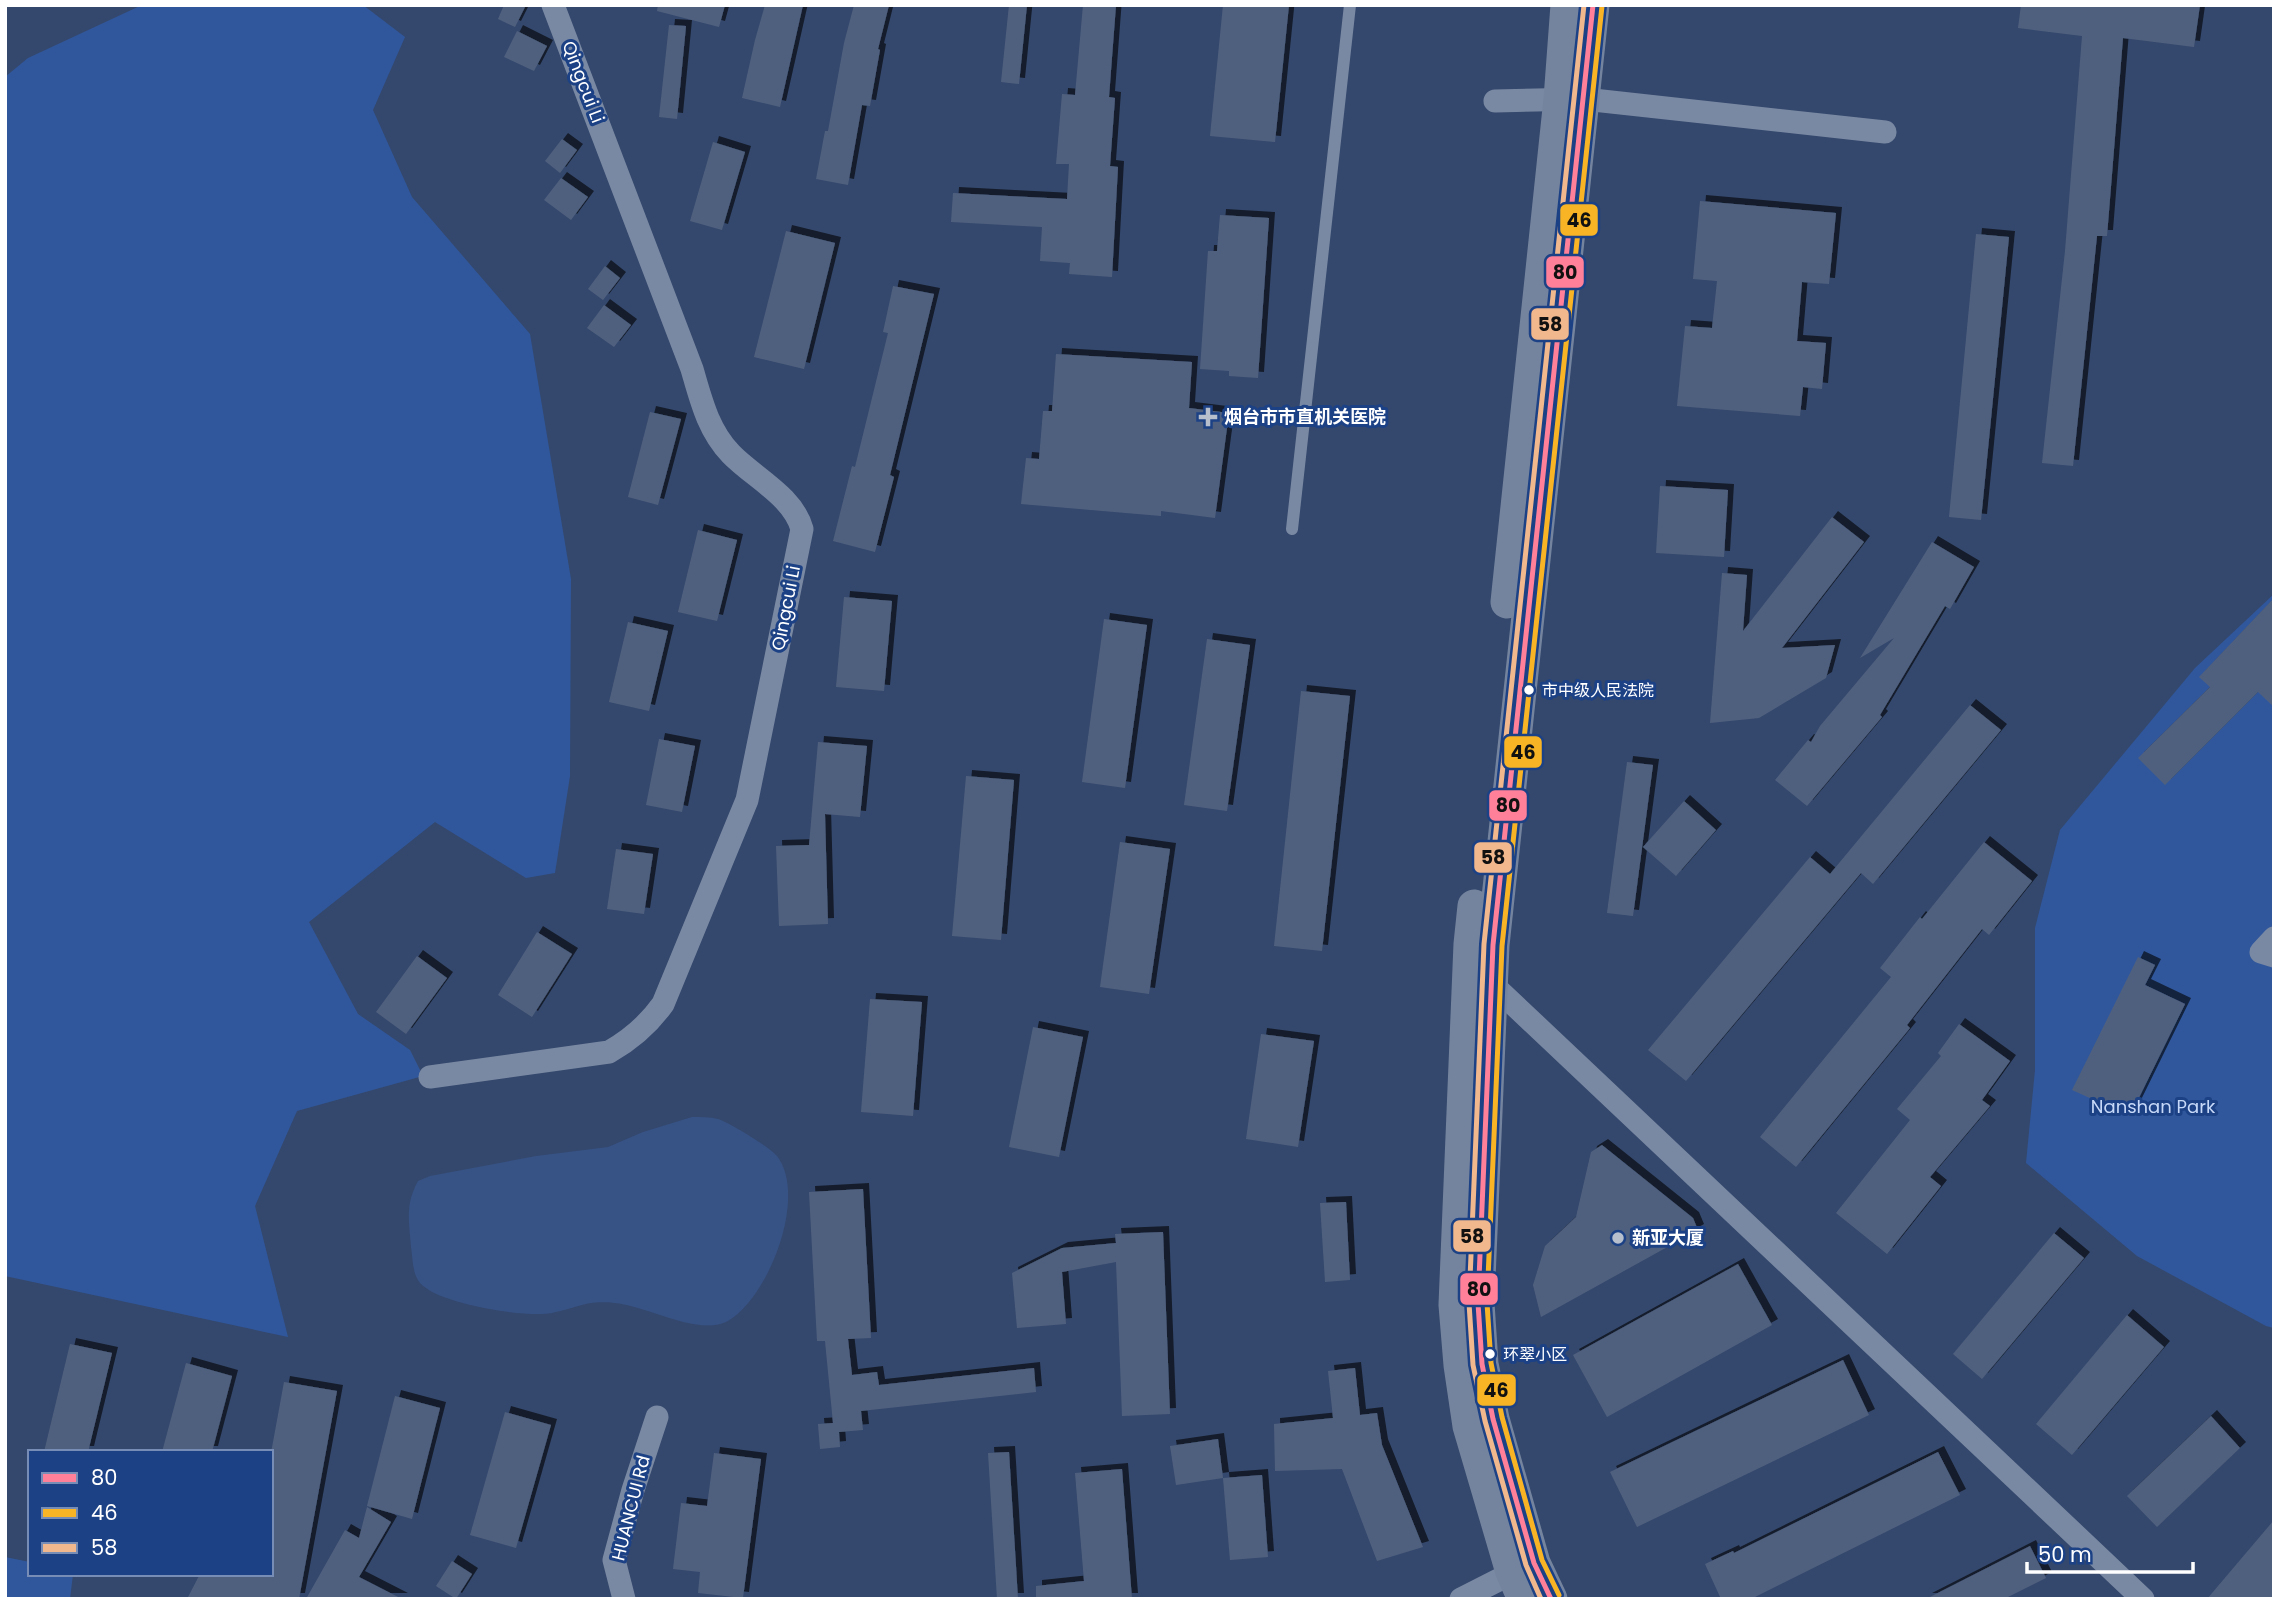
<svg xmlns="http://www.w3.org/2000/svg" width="2279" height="1604" viewBox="0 0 2279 1604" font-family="Poppins,'Noto Sans SC',sans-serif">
<defs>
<filter id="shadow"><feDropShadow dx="6" dy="-6" stdDeviation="0" flood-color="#0009"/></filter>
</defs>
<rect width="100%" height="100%" fill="#34486d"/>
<g fill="#30579c">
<polygon points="142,5 363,5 405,37 373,110 412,197 530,334 571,579 570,776 555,873 526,878 435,822 309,922 358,1014 410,1050 423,1076 297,1111 255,1206 288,1337 5,1276 5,77 28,58"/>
<polygon points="2274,594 2274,1328 2266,1326 2137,1256 2026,1163 2035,1070 2035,928 2060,830 2195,668"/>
<polygon points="5,1557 30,1562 30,1574 73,1574 70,1599 5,1599"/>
</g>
<path fill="#375284" d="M692 1117C700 1117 710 1117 718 1119 728 1122 770 1147 777 1156 808 1196 769 1297 728 1321 698 1337 646 1305 614 1303 586 1300 578 1308 552 1313 525 1318 438 1304 420 1283 412 1273 413 1260 411 1247 409 1220 405 1205 418 1181L430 1176 536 1156 608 1147 643 1132Z"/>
<g fill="#50607e" filter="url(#shadow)">
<polygon points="504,5 526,5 515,27 498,19"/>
<polygon points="658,5 725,5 719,27 657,11"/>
<polygon points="765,5 803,5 780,107 742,98 755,40"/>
<polygon points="854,5 889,5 878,49 880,50 870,106 862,105 848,185 816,179 825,131 828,131 844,43"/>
<polygon points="1009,5 1027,5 1019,84 1001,82"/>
<polygon points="1083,5 1116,5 1109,97 1115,98 1110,166 1118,167 1112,277 1069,274 1070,263 1040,261 1042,227 951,222 953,193 1067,199 1069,164 1056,164 1062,94 1075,95"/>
<polygon points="1223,5 1289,5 1275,142 1210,136"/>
<polygon points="2021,5 2200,5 2194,47 2123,38 2107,236 2097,236 2073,466 2042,463 2065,251 2082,36 2018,28"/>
<polygon points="669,25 686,26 677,119 659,117"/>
<polygon points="517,31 547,46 534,71 504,57"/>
<polygon points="562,139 577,150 560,173 545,161"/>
<polygon points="713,142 745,152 722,230 690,221"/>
<polygon points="561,178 588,197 571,220 544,200"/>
<polygon points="1700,201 1836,213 1829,284 1802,282 1797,341 1826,343 1822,389 1803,387 1800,416 1677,406 1685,326 1712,328 1717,281 1693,279"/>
<polygon points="1220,215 1269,218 1258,378 1229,376 1229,371 1200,369 1208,251 1217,251"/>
<polygon points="786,231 835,243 804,369 754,357"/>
<polygon points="1976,234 2009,237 1981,520 1949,517"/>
<polygon points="605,266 620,278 603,300 588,289"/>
<polygon points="893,286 934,294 890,475 894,477 875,552 833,541 852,466 855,467 888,333 883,332"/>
<polygon points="604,305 631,325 614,347 587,328"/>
<polygon points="1056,354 1192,362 1189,408 1229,413 1215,518 1161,511 1161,516 1021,504 1026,458 1039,459 1043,411 1052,411"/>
<polygon points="650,412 681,419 658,505 628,497"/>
<polygon points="1660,486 1728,490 1724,557 1656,553"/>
<polygon points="1832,517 1864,542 1782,648 1835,645 1826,678 1759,718 1710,723 1722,573 1747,575 1743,631"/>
<polygon points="698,530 737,540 717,621 678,612"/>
<polygon points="1932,542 1974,567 1950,609 1945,606 1880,715 1882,717 1807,806 1775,780 1808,740 1811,742 1820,726 1894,638 1860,658"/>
<polygon points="844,597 892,601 884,691 836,687"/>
<polygon points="2274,598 2274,707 2258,692 2165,785 2138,758 2210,687 2199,677"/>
<polygon points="1104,619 1147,625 1125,788 1082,782"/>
<polygon points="628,622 668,631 649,711 609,702"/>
<polygon points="1207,639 1250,645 1227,811 1184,805"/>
<polygon points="1301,691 1350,696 1322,951 1274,946"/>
<polygon points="1970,705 2001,730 1873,884 1861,873 1686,1081 1648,1050 1810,857 1830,874"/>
<polygon points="659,739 695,746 682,812 646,805"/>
<polygon points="818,742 867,746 860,817 825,814 828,924 779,926 776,846 809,845"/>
<polygon points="1627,762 1653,765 1633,916 1607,913"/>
<polygon points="966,776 1014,780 1001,940 952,936"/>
<polygon points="1684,801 1716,830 1676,876 1643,847"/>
<polygon points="1120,842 1170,849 1149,994 1100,987"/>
<polygon points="1984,842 2032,881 1989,935 1982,929 1907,1025 1910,1028 1796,1167 1760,1137 1891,977 1880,968 1920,917 1922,919"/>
<polygon points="616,849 653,854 644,914 607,909"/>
<polygon points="537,932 572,954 532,1017 498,995"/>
<polygon points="417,956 447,978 406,1034 376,1012"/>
<polygon points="2138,957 2155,965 2145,985 2185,1004 2130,1116 2072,1090"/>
<polygon points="870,999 922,1002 913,1116 861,1112"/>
<polygon points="1959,1024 2010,1061 1982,1100 1990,1106 1930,1177 1941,1186 1887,1254 1836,1213 1910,1120 1897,1109 1941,1056 1938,1053"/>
<polygon points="1033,1027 1083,1037 1059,1157 1009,1147"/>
<polygon points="1261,1034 1314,1041 1298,1147 1246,1139"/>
<polygon points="1602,1145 1693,1218 1698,1230 1541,1317 1533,1285 1545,1246 1576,1217 1591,1152"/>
<polygon points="863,1189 871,1338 848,1339 852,1375 877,1372 879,1385 1034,1368 1036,1392 861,1411 863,1430 839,1432 840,1447 820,1449 818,1424 833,1423 825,1341 817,1341 809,1192"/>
<polygon points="1346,1202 1350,1280 1325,1282 1320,1203"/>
<polygon points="1163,1232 1170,1414 1122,1416 1116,1262 1062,1272 1066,1324 1017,1328 1012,1273 1062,1248 1116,1243 1115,1234"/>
<polygon points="2054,1233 2084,1258 1982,1379 1953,1354"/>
<polygon points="1738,1264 1772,1325 1607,1417 1573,1355"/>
<polygon points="2127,1315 2164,1347 2072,1455 2036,1424"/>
<polygon points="70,1344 112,1353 88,1452 44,1452"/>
<polygon points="1843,1360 1869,1415 1637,1527 1610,1472"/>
<polygon points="186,1363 232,1376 212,1452 162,1452"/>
<polygon points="1355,1368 1360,1415 1377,1413 1382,1445 1423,1547 1377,1561 1342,1469 1275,1471 1274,1424 1333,1418 1328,1371"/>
<polygon points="284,1382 337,1391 299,1599 187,1599 200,1574 271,1574 271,1453"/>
<polygon points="395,1396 440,1408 412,1519 367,1506"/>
<polygon points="505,1412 551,1425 516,1548 470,1535"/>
<polygon points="2211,1416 2240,1448 2157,1527 2127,1496"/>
<polygon points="1218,1439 1223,1478 1176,1485 1170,1446"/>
<polygon points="1009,1452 1018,1599 997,1599 988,1453"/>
<polygon points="1938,1452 1960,1495 1751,1599 1721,1599 1705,1564 1733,1551 1734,1553"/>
<polygon points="714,1453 761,1459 743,1598 698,1593 700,1572 673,1569 681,1503 707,1506"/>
<polygon points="1122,1469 1132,1599 1036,1599 1036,1586 1084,1581 1075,1473"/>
<polygon points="1262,1475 1268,1557 1230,1560 1223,1478"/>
<polygon points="367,1507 391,1522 359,1577 402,1599 306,1599 345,1530 359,1538"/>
<polygon points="2274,1520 2274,1599 2207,1599"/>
<polygon points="2030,1546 2046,1578 2004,1599 1926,1599"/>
<polygon points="452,1561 472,1574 456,1599 436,1586"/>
</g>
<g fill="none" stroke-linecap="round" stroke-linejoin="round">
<polyline stroke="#7a89a3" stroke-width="12" points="1292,529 1350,5"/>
<g stroke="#7a89a3" stroke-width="23">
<polyline points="1495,101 1584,99 1885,132"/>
<polyline points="2274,938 2261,952 2274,956"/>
<polyline points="1482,983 1492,984 2143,1599"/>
<path d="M430 1077 609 1052C632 1039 648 1025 663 1004L747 800 802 529C793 496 753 477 731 454 708 430 701 400 692 369L553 5"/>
<polyline points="624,1599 614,1560 633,1490 657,1417"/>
<polyline points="1461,1599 1524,1567"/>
</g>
<g stroke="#75849e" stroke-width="33">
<polyline points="1507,602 1560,99 1567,5"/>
<polyline points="1474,906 1470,944 1455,1305 1460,1365 1469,1426 1512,1572 1524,1599"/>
<polyline points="1551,1599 1534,1563 1493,1419 1482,1364 1478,1303 1493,945 1593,5"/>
</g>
<defs>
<polyline id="bus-1" points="1551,1599 1534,1563 1493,1419 1482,1364 1478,1303 1493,945 1593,5"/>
<polyline id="bus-2" points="1559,1595 1542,1560 1502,1417 1491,1363 1487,1303 1502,946 1602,6"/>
<polyline id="bus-3" points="1541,1599 1526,1565 1485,1421 1473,1365 1469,1303 1484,944 1584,5"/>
</defs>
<use href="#bus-1" stroke="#1c4185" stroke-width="10"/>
<use href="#bus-2" stroke="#1c4185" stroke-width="10"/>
<use href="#bus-3" stroke="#1c4185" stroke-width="10"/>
<use href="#bus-1" stroke="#ff8098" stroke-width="5"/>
<use href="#bus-2" stroke="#f9b426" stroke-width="5"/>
<use href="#bus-3" stroke="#f1b78d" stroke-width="5"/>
</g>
<g fill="#b8bfcc" stroke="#1c4185" stroke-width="2.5">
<path d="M1204.5 406.5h7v7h7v7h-7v7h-7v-7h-7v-7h7z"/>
<circle cx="1618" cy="1238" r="7"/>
</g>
<g fill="#fff" stroke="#1c4185" stroke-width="2.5">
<circle cx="1529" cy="690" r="6"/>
<circle cx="1490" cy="1354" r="6"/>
</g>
<g text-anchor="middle" stroke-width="6" stroke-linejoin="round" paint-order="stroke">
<g font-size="16" fill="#fff" stroke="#1c4185" text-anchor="start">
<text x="1542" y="696">市中级人民法院</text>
<text x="1503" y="1360">环翠小区</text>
</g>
<g font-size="18" fill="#fff" stroke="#1c4185">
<text transform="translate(583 82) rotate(69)" y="6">Qingcui Li</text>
<text transform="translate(786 608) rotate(-79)" y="6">Qingcui Li</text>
<text transform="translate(631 1508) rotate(-76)" y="6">HUANCUI Rd</text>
</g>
<g font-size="18" font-weight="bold" fill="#fff" stroke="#1c4185" text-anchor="start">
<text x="1224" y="423">烟台市市直机关医院</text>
<text x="1632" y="1244">新亚大厦</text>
</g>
<g font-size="18" fill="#c7d9f8" stroke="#1c4185">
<text x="2153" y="1113">Nanshan Park</text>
</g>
</g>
<g stroke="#1c4185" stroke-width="2.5">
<rect x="1559" y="203" width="40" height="34" rx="7" fill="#f9b426"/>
<rect x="1545" y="255" width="40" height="34" rx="7" fill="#ff8098"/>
<rect x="1530" y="307" width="40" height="34" rx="7" fill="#f1b78d"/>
<rect x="1503" y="735" width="40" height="34" rx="7" fill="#f9b426"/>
<rect x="1488" y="789" width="40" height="33" rx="7" fill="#ff8098"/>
<rect x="1473" y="841" width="40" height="33" rx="7" fill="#f1b78d"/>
<rect x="1452" y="1219" width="40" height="34" rx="7" fill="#f1b78d"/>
<rect x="1459" y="1272" width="40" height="34" rx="7" fill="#ff8098"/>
<rect x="1476" y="1373" width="41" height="34" rx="7" fill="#f9b426"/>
</g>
<g font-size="19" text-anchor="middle" font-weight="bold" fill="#111">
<text x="1579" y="227">46</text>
<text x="1565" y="279">80</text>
<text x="1550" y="331">58</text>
<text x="1523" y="759">46</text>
<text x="1508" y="812">80</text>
<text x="1493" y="864">58</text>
<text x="1472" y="1243">58</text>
<text x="1479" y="1296">80</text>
<text x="1496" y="1397">46</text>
</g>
<rect width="2279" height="1604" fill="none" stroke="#ffffff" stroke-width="14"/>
<rect x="28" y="1450" width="245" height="126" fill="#1c4185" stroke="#778db6" stroke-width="2"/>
<rect x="42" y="1473" width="35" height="10" fill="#ff8098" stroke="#778db6" stroke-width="2"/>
<text x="91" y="1485" font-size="21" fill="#ffffff">80</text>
<rect x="42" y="1508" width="35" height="10" fill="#f9b426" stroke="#778db6" stroke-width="2"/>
<text x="91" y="1520" font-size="21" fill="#ffffff">46</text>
<rect x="42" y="1543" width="35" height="10" fill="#f1b78d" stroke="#778db6" stroke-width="2"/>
<text x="91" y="1555" font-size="21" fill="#ffffff">58</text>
<path d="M2027 1562v10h166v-10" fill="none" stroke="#ffffff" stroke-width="3.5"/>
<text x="2038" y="1562" font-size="21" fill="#ffffff" stroke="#1c4185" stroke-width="5" paint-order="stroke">50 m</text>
</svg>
